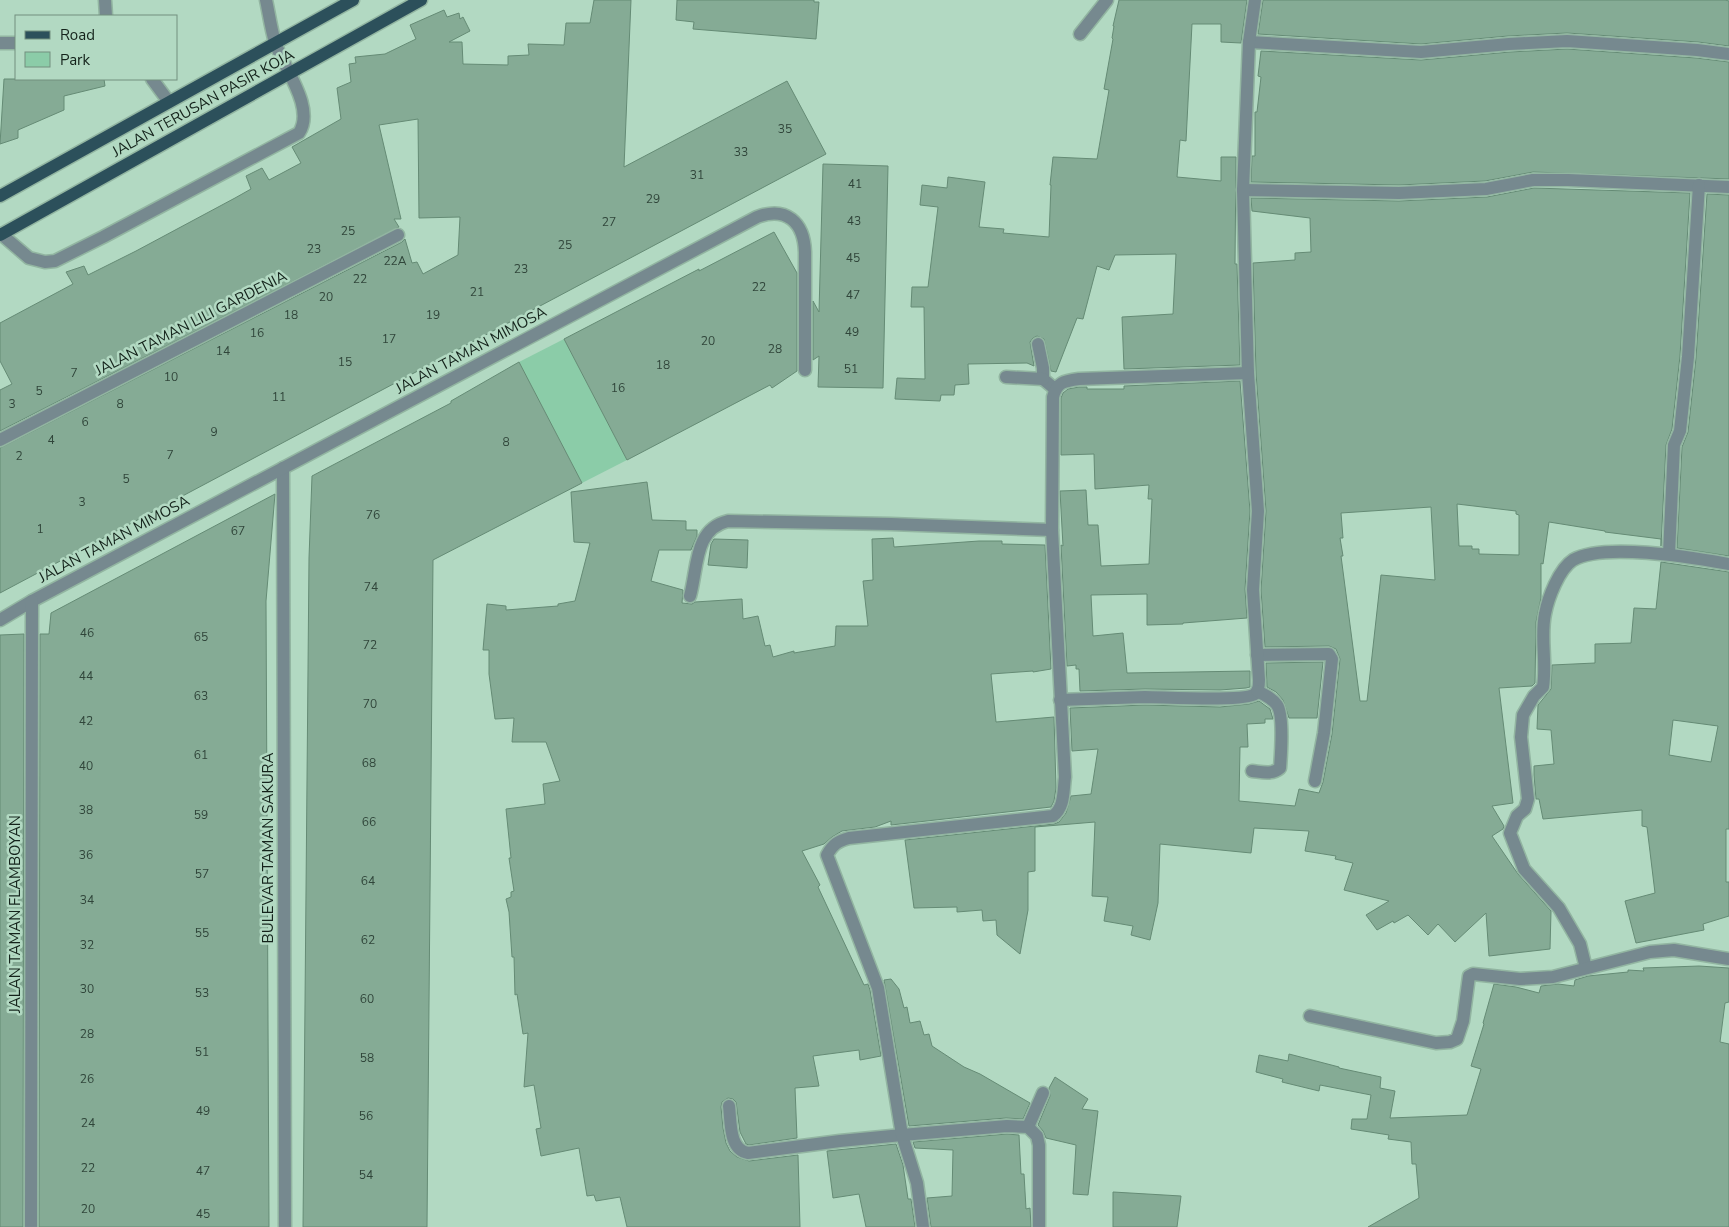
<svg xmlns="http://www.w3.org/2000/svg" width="1729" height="1227" viewBox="0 0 1729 1227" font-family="'Nunito Sans',sans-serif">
<rect width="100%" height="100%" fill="#b2d9c2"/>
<polygon fill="#8bcca8" points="564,339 627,460 582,483 519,362"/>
<g fill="#85ab95" stroke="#658b75" fill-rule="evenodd">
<polygon points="594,0 631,0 624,167 787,81 826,154 0,593 0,448 402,242 405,239 412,263 417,262 423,274 458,255 460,217 419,218 418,119 379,125 401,219 394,219 399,227 0,431 0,390 12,384 0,361 0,323 73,284 66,272 84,266 88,275 136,251 235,198 251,189 246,176 262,168 269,180 301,163 292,147 341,119 337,88 351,82 349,64 356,63 355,57 385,54 416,39 410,25 444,10 447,17 459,13 460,19 463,17 470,31 449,42 462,42 463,64 508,65 508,56 529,55 528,44 564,45 566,23 590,23"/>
<polygon points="677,0 814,0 814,2 819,2 816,39 693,29 694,22 676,20"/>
<polygon points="1119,0 1247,0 1241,43 1221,42 1221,24 1192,24 1186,141 1180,140 1177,177 1221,181 1221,157 1236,157 1235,264 1237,264 1240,365 1124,369 1122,317 1173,314 1176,254 1115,255 1109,270 1097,266 1083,319 1077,318 1056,372 1051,371 1044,339 1037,336 1033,338 1030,342 1034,366 1027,363 968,364 969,384 955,385 954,395 941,395 940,401 895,399 897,378 925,379 924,307 911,307 912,287 928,287 938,207 920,205 922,185 947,188 948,177 985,182 979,227 1004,229 1003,233 1049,237 1051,185 1050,185 1053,157 1097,159 1109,90 1104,89 1113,39 1112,38 1114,26 1113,26"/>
<polygon points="1263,0 1725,0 1729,1 1729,46 1698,42 1567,33 1508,36 1421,44 1258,34"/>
<polygon points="1567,49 1696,58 1729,62 1729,179 1533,172 1485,181 1399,185 1251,182 1252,156 1255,156 1255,112 1257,112 1261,77 1258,76 1261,51 1421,60 1510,52"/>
<polygon points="4,79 104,79 105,86 64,96 64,110 18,130 18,138 0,144"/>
<polygon points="823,164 888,166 883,388 818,387 819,356 813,360 813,301 819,312"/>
<path d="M1534 188 1690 193 1680 356 1672 429 1666 445 1661 546V539L1605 532V531L1549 522 1543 564 1541 563V598L1536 622 1535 683 1532 686 1499 688 1513 803 1492 806 1504 826 1503 829 1492 836 1518 874 1551 911 1550 949 1489 956 1486 913 1455 942 1438 924 1428 935 1408 915 1394 923 1393 921 1377 930 1366 915 1389 901 1344 890 1353 863 1335 859 1336 856 1305 851 1309 831 1254 828 1251 853 1160 844 1158 903 1150 940 1131 935 1133 926 1104 921 1108 897 1092 896 1095 822 1035 827V871L1028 872V910L1020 954 997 935 996 920 983 921 982 910 957 912V907L914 908 905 840 1054 824 1059 822 1066 813 1071 796 1091 794 1098 749 1072 751 1070 708 1145 705 1220 707 1249 704 1259 701 1270 709 1273 719H1265V723L1247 724 1248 747H1240L1239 801 1295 806 1299 789 1319 793 1323 782 1332 734 1340 659 1336 649 1329 646 1265 647 1261 590 1266 511 1256 373 1253 263 1295 260V253L1311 252 1310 218 1252 211 1251 198 1399 201 1487 197ZM1457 504 1516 511V514L1519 515V555L1479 554V549H1472V546H1459ZM1431 507 1435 580 1381 575 1367 701H1360L1341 556H1343L1340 538H1343L1341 513Z"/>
<polygon points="1707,194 1729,195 1729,556 1677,548 1682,447 1688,432 1696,358"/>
<polygon points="774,232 797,273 797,371 772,388 770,385 627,460 564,339 699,269 699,271"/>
<polygon points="519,362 582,483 433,560 427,1227 303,1227 309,558 312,476 451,403 451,401"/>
<polygon points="1240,381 1250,511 1245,589 1247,618 1183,623 1183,624 1147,625 1147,594 1091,595 1093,636 1123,633 1127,673 1250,671 1250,687 1246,688 1220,690 1145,689 1080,691 1079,669 1076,669 1076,665 1067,666 1061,545 1063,546 1060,491 1086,490 1088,525 1098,525 1101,566 1149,564 1152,499 1148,499 1149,485 1095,489 1094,454 1061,455 1061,398 1063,393 1068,389 1079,387 1087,387 1087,389 1124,389 1124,386"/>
<polygon points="647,482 652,520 686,521 686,530 697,530 697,536 691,550 659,550 651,581 683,590 682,603 692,604 695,602 742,599 743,619 758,616 765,646 770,645 773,657 794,651 794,653 835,646 836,626 868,626 863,581 873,580 872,539 893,538 894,547 979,541 1002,541 1002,544 1045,545 1051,669 1033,672 1033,671 991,674 996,722 1054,717 1056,788 1054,801 1051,807 891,825 891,821 875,827 842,831 832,837 824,844 802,851 820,885 818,887 864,985 868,984 870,990 881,1056 860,1060 859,1050 813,1056 819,1086 795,1088 797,1138 749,1145 746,1144 740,1132 736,1102 733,1099 728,1098 722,1102 721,1107 723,1128 726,1143 730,1151 737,1157 749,1161 798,1155 800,1227 627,1227 620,1197 596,1201 594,1195 587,1196 579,1148 541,1156 536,1129 541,1128 534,1085 524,1087 528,1033 523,1034 517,994 515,995 514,957 512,957 509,912 506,899 511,897 511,892 514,891 509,858 511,858 506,809 545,804 543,784 560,781 546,742 512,742 514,718 495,719 489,674 489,650 483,650 487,604 506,606 506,610 558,606 558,604 575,601 590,543 574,542 571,492"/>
<polygon points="275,494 266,601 269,1227 39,1227 40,634 49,634 51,613"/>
<polygon points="714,539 748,540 747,568 708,565 711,544"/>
<path d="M1661 562 1729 572V829H1726V882H1729V916L1703 924 1704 930 1636 943 1625 901 1655 893 1647 827 1642 826V810L1543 819 1539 799H1536L1534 775V766L1554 764 1551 730 1537 729 1538 705 1551 689 1552 665 1595 663V644L1631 643 1634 608 1656 609ZM1673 720 1718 726 1711 762 1669 755Z"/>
<polygon points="24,634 23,1227 0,1227 0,635"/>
<polygon points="1323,662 1317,718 1289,718 1283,700 1276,692 1267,687 1266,663"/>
<polygon points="1699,966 1729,968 1729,1002 1725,1003 1720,1042 1729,1044 1729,1227 1368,1227 1419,1198 1416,1164 1412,1164 1411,1142 1388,1139 1389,1135 1351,1129 1352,1119 1367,1119 1371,1095 1320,1085 1319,1091 1282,1082 1283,1079 1256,1072 1259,1055 1288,1061 1289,1054 1339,1067 1339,1068 1381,1077 1380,1088 1395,1091 1390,1118 1467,1115 1481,1069 1471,1066 1484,1024 1483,1023 1494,984 1516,987 1539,993 1541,986 1558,984 1574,986 1575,980 1588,976 1628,972 1628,970 1644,971 1643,968"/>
<polygon points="891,979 899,989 904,1008 907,1007 910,1023 920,1021 924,1035 929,1034 932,1046 964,1067 980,1074 1030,1103 1023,1119 1006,1118 909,1126 884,980"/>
<polygon points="1055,1077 1088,1099 1082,1109 1098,1111 1088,1195 1073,1194 1076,1145 1046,1138 1043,1131 1038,1125 1050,1096 1049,1088"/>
<polygon points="1007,1134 1019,1135 1021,1174 1024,1174 1026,1209 1030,1208 1031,1227 931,1227 927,1198 952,1196 953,1150 915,1148 913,1142"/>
<polygon points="896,1144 903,1165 908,1199 911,1199 915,1227 866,1227 859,1194 833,1198 827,1151"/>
<polygon points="1113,1192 1181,1196 1177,1227 1113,1227"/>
</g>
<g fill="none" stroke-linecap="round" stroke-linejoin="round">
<defs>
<path id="service" d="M1 234 29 258 45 262 55 261 103 237 299 133C316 107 282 66 275 42 271 29 269 14 266 0"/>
<g id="minor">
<polyline points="105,0 106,16"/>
<polyline points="1080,34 1107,0"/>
<polyline points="1249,42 1421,52 1509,44 1567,41 1697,50 1729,54"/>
<polyline points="0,43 16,43"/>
<polyline points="152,79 169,102"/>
<polyline points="1243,190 1399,193 1486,189 1533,180 1568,180 1729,187"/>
<polyline points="1038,344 1043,368 1043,379 1055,389"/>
<polyline points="1006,377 1043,379"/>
<polyline points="0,440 398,235"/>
<polyline points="283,468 285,1227"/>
<polyline points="1669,554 1674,445 1680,431 1688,357 1699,185"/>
<path d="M690 596C698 567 694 529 728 521L891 524 1052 530"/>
<path d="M0 620 32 601 757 217C786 206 804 222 805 252V370"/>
<polyline points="1257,655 1329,654 1332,659 1324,733 1315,781"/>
<path d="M1060 700C1088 699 1117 698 1145 697 1163 697 1244 702 1255 694 1259 691 1259 684 1259 680L1253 590 1258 511 1248 373 1243 190 1249 42 1255 0"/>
<path d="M1252 771C1262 772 1272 775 1280 768 1281 755 1284 715 1277 705 1272 698 1265 695 1257 691"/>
<path d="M1586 968 1580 944 1559 908 1524 869 1510 833 1517 816 1525 809 1528 799 1521 737 1523 715 1534 696 1543 687C1547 663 1540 637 1545 614 1548 598 1559 569 1573 560 1604 542 1694 558 1729 564"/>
<polyline points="1310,1016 1436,1043 1450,1042 1457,1039 1463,1021 1469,976 1473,974 1520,979 1553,977 1650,952 1674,950 1729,959"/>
<path d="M729 1106C731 1122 729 1150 748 1153L840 1141 902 1135 917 1183 923 1227"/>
<polyline points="1028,1127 1043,1093"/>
<polyline points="31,1227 32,601"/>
<path d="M1039 1227V1145L1037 1136 1028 1127 1007 1126 902 1135 878 988 827 855C833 844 838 841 849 838L1053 816C1065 807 1063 791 1065 777L1052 530 1053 397C1057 382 1064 381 1079 379L1248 373"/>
</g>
<g id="primary">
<polyline points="0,196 353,0"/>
<polyline points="0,235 421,0"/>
</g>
</defs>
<use href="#service" stroke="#92b5a1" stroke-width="15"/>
<use href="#minor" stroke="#92b5a1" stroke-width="15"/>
<use href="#primary" stroke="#92b5a1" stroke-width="15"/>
<use href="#service" stroke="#76898f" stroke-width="12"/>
<use href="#minor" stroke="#76898f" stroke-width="12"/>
<use href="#primary" stroke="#2c505b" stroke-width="12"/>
</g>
<g text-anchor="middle" stroke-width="5" stroke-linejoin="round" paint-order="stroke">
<g font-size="12" fill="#30453a">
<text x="785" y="133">35</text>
<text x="741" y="156">33</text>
<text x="697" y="179">31</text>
<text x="855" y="188">41</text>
<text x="653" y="203">29</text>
<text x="854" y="225">43</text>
<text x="609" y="226">27</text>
<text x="348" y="235">25</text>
<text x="565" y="249">25</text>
<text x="314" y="253">23</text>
<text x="853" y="262">45</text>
<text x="395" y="265">22A</text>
<text x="521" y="273">23</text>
<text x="360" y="283">22</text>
<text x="759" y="291">22</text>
<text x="477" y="296">21</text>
<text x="853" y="299">47</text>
<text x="326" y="301">20</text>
<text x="291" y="319">18</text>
<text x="433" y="319">19</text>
<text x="852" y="336">49</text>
<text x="257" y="337">16</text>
<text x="389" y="343">17</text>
<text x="708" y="345">20</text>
<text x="775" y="353">28</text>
<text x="223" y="355">14</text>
<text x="345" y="366">15</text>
<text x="663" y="369">18</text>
<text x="851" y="373">51</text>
<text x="74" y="377">7</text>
<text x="171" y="381">10</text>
<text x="618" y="392">16</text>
<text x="39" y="395">5</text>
<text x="279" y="401">11</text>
<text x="12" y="408">3</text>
<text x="120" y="408">8</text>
<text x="85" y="426">6</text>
<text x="214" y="436">9</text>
<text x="51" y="444">4</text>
<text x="506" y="446">8</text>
<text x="170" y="459">7</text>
<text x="19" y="460">2</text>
<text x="126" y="483">5</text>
<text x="82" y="506">3</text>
<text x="373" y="519">76</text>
<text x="40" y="533">1</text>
<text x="238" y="535">67</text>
<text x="371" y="591">74</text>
<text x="87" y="637">46</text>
<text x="201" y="641">65</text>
<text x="370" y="649">72</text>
<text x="86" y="680">44</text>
<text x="201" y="700">63</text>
<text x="370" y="708">70</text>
<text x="86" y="725">42</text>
<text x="201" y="759">61</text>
<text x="369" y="767">68</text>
<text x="86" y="770">40</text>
<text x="86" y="814">38</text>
<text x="201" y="819">59</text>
<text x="369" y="826">66</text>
<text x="86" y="859">36</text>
<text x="202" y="878">57</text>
<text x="368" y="885">64</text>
<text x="87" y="904">34</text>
<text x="202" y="937">55</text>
<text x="368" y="944">62</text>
<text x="87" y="949">32</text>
<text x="87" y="993">30</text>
<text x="202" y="997">53</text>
<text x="367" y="1003">60</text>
<text x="87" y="1038">28</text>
<text x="202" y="1056">51</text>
<text x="367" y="1062">58</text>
<text x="87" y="1083">26</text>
<text x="203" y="1115">49</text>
<text x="366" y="1120">56</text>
<text x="88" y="1127">24</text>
<text x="88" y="1172">22</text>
<text x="203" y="1175">47</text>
<text x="366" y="1179">54</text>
<text x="88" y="1213">20</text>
<text x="203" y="1218">45</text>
</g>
<g font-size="15" fill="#14231b" stroke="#b2d9c2">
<text transform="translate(203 103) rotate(-29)" y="5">JALAN TERUSAN PASIR KOJA</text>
<text transform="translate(191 323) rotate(-27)" y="5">JALAN TAMAN LILI GARDENIA</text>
<text transform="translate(471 350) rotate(-28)" y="5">JALAN TAMAN MIMOSA</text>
<text transform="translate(114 539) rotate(-28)" y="5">JALAN TAMAN MIMOSA</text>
<text transform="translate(268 848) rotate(-90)" y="5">BULEVAR TAMAN SAKURA</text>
<text transform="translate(15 914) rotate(-90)" y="5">JALAN TAMAN FLAMBOYAN</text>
</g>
</g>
<rect x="15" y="15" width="162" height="65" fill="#b2d9c2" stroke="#73907f"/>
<rect x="25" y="31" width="25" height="8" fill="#2c505b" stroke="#73907f"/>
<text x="60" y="40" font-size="15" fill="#14231b">Road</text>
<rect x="25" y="52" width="25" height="15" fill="#8bcca8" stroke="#73907f"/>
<text x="60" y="65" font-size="15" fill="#14231b">Park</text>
</svg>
